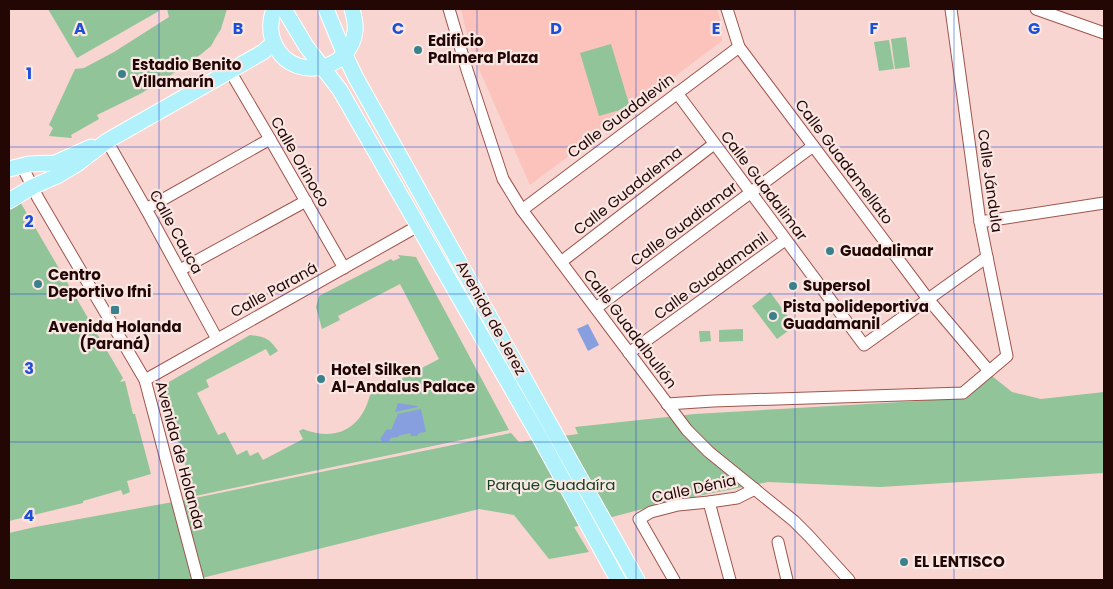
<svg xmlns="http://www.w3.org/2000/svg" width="1113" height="589" viewBox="0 0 1113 589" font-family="Poppins,sans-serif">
<rect width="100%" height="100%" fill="#f8d5d0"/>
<polygon fill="#fbc3bb" points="461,9 717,9 722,25 722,41 530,185 471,51"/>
<g fill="#91c498">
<polygon points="48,9 158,9 159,11 77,58"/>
<polygon points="167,9 227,9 221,29 216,37 211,46 200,55 165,79 140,94 97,115 99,119 71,135 72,138 49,136 53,128 49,125 75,69 84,68 114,52 169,17"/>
<polygon points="906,37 910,67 895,69 891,39"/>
<polygon points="889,40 894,69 879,71 874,42"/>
<polygon points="611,44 630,107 599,116 580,53"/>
<polygon points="19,200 123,378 120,382 125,381 133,414 135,414 151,474 127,481 130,492 123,495 121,490 83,501 83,503 9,521 9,205"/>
<path d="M398 255 416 257 509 430 195 496 164 397 169 382 250 335C265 337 269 338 278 351L270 356 266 349 206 380 209 387 197 393 218 435 225 432 237 455 247 450 250 456 258 452 263 460 303 439 299 431 303 429C336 442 361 429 370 395L439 359 400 284 338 316 340 320 322 329 316 307 319 296 391 259 393 261 400 258Z"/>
<polygon points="770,292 795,326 777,339 752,306"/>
<polygon points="743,329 743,341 719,342 719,330"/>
<polygon points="699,331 710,331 711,341 700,342"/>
<polygon points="992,376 1012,392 1041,399 1104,392 1104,473 880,487 768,482 673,501 574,527 589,552 549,559 514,515 479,509 194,580 9,580 9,533 35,527 195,498 511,433 519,442 578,434 575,427 695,414 919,401 964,396"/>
</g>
<g fill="#879fde">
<polygon points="588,324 599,345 588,351 577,329"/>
<polygon points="398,403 417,406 418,407 395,412"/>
<polygon points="421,409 426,432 419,433 417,436 411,436 410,433 398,436 398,437 391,438 389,441 383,442 380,439 387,429 391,430 398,414"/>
</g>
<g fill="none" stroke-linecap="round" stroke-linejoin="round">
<defs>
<g id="minor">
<polyline points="449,9 467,70 503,179 522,210 687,430 709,452 794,521 809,536 849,580"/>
<polyline points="727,9 739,47 928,299 989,371"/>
<polyline points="1036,9 1104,33"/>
<polyline points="230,71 270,139 344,268"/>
<polyline points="677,93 864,345 987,257"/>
<polyline points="107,141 146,209 217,339"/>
<polyline points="22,166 38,198 145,380 198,580"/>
<polyline points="146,209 270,139"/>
<polyline points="522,210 739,47"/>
<polyline points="980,222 1104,203"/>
<polyline points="561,262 714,144"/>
<polyline points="180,270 306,201"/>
<polyline points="596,308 813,146"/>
<polyline points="629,353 785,240"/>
<polyline points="145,380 418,226"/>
<polyline points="667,404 713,401 963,393 1007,356 980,222 951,9"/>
<polyline points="709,502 730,580"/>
<polyline points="778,542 787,580"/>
<polyline points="674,580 639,519 651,512 678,505 709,502 737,498 755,489"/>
</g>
<g id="major">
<path d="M274 9C269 23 269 36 277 49 297 82 351 70 355 31 356 23 354 16 352 9"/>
<polyline points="284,9 306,46 340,90 539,436 618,580"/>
<polyline points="326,9 345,55 356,78 637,580"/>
<polyline points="9,169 29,164 55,163 91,147"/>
<polyline points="9,201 32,187 57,176 77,164 107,141 230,71 263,52 273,43"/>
</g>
</defs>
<use href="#minor" stroke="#9e554c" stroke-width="13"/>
<use href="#major" stroke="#fff" stroke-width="17"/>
<use href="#minor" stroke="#fff" stroke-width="11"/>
<use href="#major" stroke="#b0f1fb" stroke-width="15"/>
</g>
<path fill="none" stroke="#1d4ed8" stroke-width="1" stroke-opacity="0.55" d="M159 9V580M318 9V580M477 9V580M636 9V580M795 9V580M954 9V580M9 147H1104M9 294H1104M9 442H1104"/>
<g fill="#3a818b" stroke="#f9e7e4" stroke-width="2">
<circle cx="418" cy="50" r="5"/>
<circle cx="122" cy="74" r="5"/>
<circle cx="830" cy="251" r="5"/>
<circle cx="38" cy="284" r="5"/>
<circle cx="793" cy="286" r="5"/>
<rect x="110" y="305" width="10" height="10" rx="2.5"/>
<circle cx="773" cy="316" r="5"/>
<circle cx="321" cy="379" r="5"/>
<circle cx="904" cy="562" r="5"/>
</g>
<g text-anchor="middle" stroke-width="4.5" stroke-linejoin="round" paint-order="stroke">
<g font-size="15" font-weight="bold" fill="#230705" stroke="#f9e7e4" text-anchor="start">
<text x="428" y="46">Edificio<tspan x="428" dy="17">Palmera Plaza</tspan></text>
<text x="132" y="70">Estadio Benito<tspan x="132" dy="17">Villamarín</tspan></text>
<text x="840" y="256">Guadalimar</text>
<text x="48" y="280">Centro<tspan x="48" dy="17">Deportivo Ifni</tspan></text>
<text x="803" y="291">Supersol</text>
<text x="783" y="312">Pista polideportiva<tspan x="783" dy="17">Guadamanil</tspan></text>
<text x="115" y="332" text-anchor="middle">Avenida Holanda<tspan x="115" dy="17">(Paraná)</tspan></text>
<text x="331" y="375">Hotel Silken<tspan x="331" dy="17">Al-Andalus Palace</tspan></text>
<text x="914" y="567">EL LENTISCO</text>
</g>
<g font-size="15" fill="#230705" stroke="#f9e7e4">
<text transform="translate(621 116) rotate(-37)" y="5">Calle Guadalevin</text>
<text transform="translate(300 162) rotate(60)" y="5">Calle Orinoco</text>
<text transform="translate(844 162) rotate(53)" y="5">Calle Guadamellato</text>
<text transform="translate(990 181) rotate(82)" y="5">Calle Jándula</text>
<text transform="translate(764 186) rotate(53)" y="5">Calle Guadalimar</text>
<text transform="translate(628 191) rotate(-38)" y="5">Calle Guadalema</text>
<text transform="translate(684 224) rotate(-37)" y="5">Calle Guadiamar</text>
<text transform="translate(176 232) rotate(61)" y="5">Calle Cauca</text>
<text transform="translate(711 276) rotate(-36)" y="5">Calle Guadamanil</text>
<text transform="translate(274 290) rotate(-29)" y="5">Calle Paraná</text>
<text transform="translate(491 318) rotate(61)" y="5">Avenida de Jerez</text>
<text transform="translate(630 329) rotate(53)" y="5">Calle Guadalbullón</text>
<text transform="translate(180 455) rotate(75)" y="5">Avenida de Holanda</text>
<text transform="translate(694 489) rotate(-12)" y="5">Calle Dénia</text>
</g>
<g font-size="15" fill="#15411f" stroke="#f9e7e4">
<text x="551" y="490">Parque Guadaíra</text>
</g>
</g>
<g font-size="16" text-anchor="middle" font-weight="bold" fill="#1d4ed8" stroke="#f9e7e4" stroke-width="4.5" stroke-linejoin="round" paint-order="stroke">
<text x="80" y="34">A</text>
<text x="238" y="34">B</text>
<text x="398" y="34">C</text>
<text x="556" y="34">D</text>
<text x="716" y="34">E</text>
<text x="874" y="34">F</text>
<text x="1034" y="34">G</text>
<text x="29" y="79">1</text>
<text x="29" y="227">2</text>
<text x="29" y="374">3</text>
<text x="29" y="521">4</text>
</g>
<rect width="1113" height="589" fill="none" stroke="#230705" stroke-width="20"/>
</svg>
